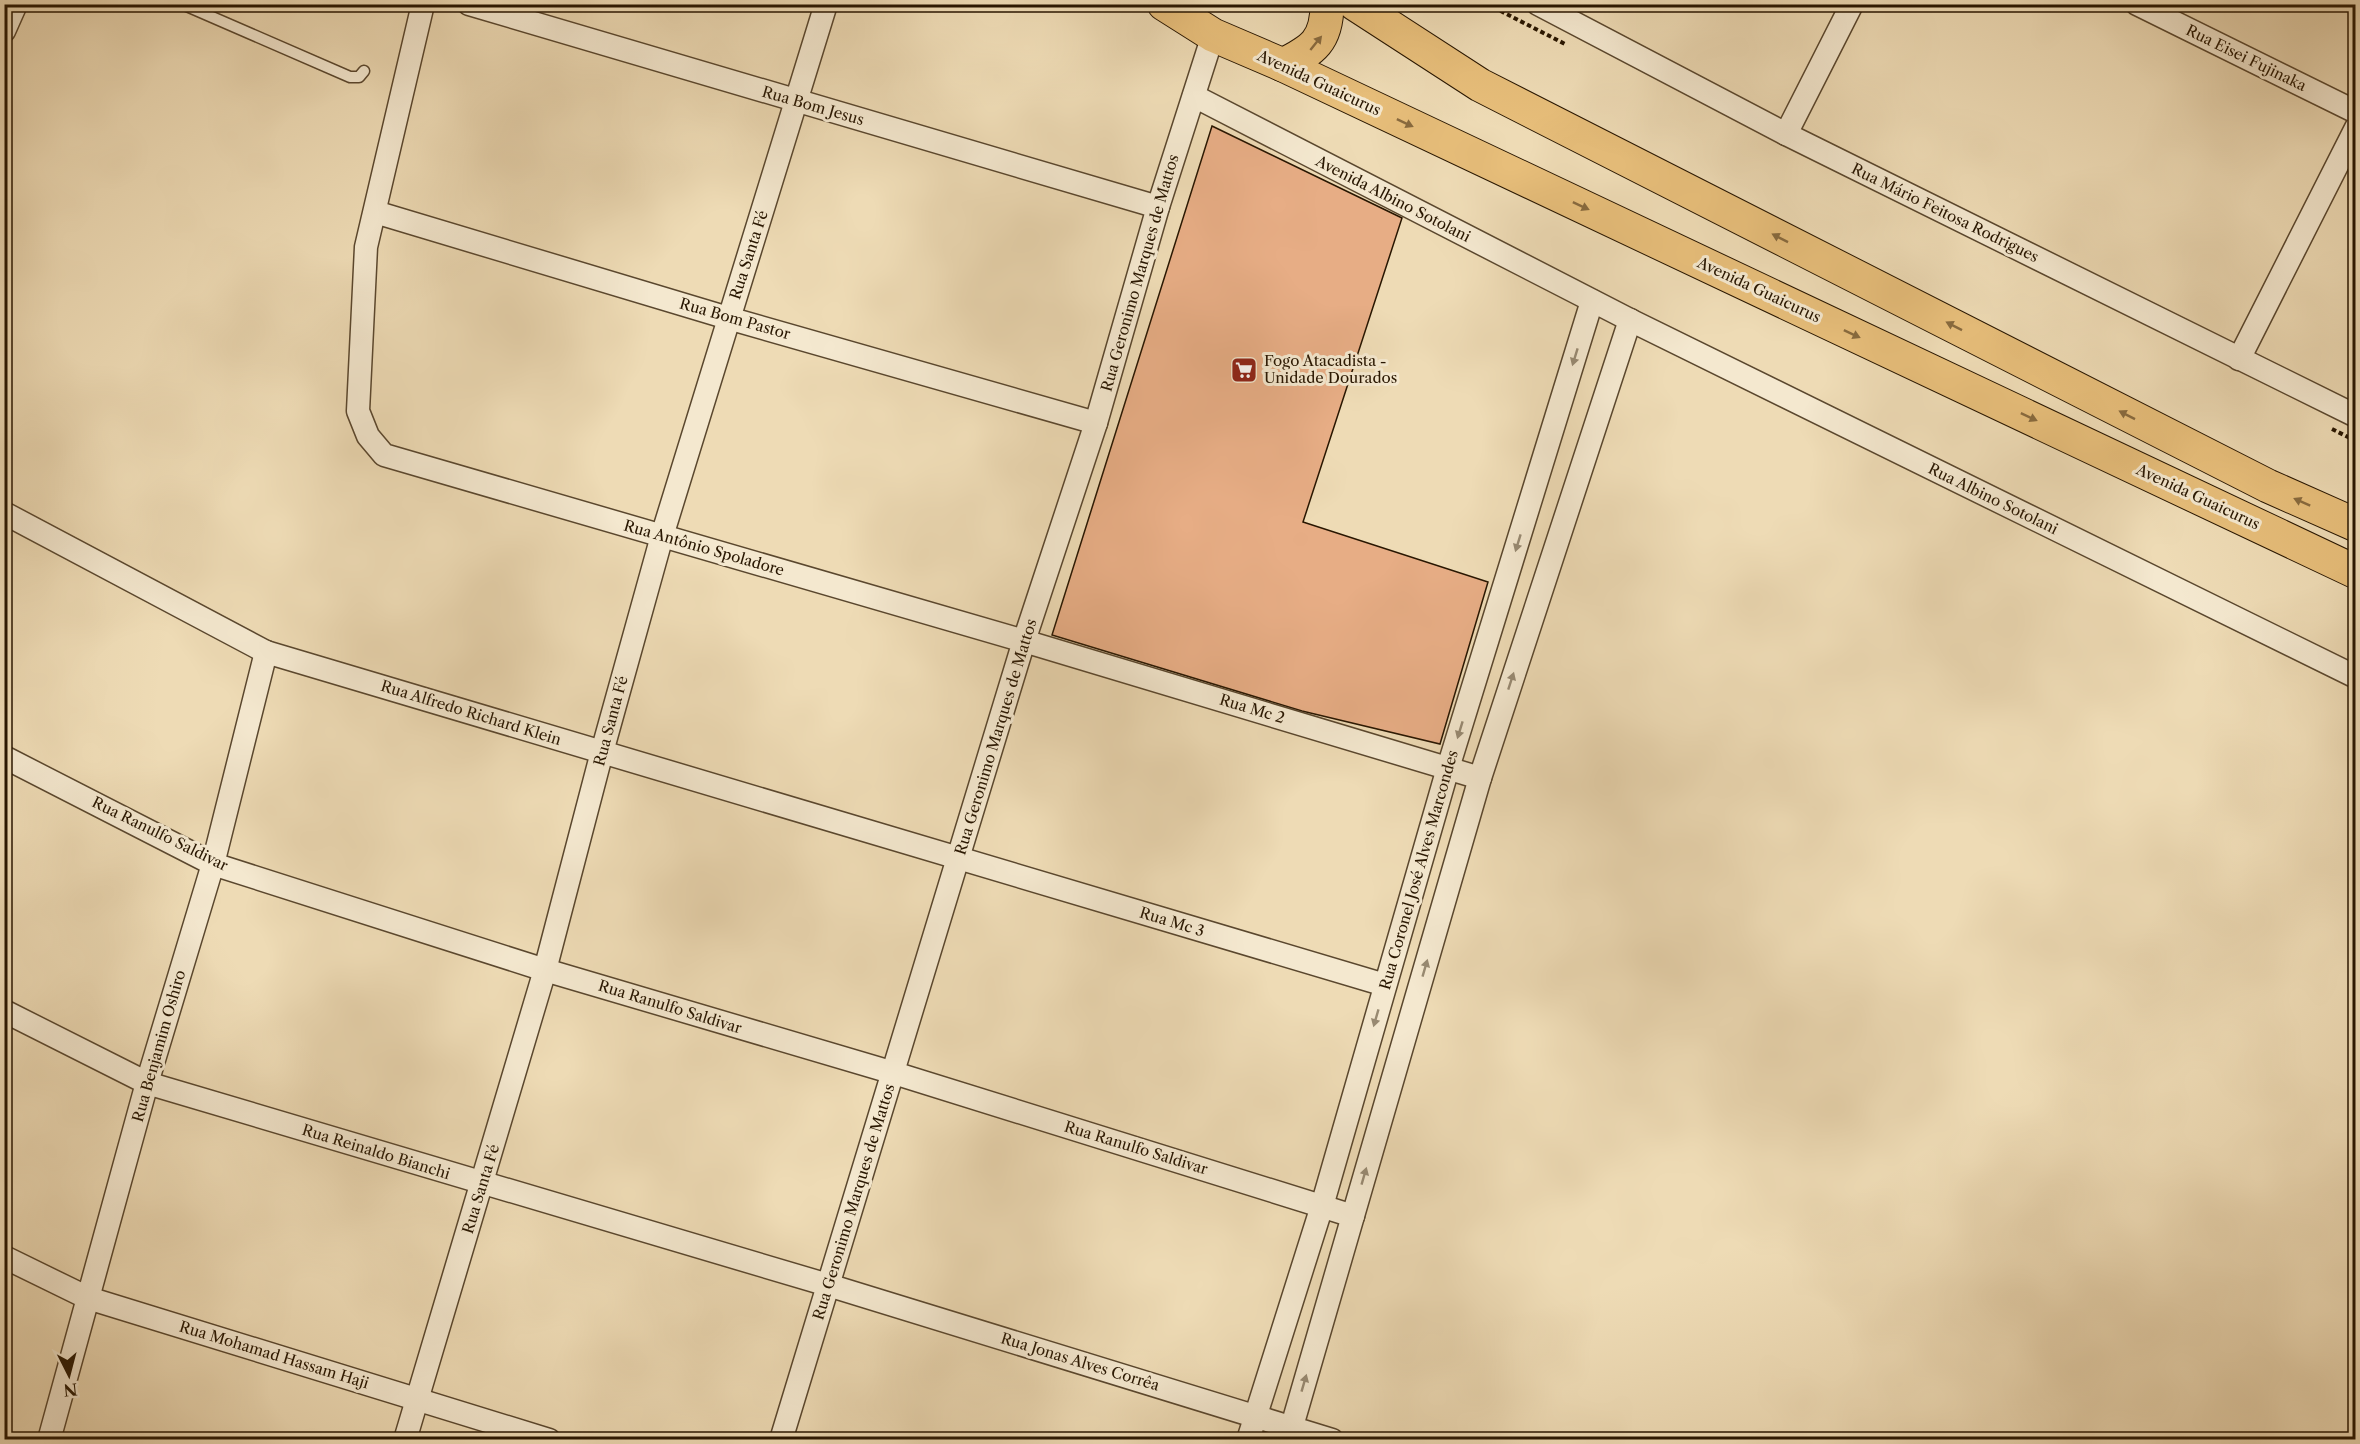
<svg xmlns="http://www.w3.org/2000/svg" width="2360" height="1444" viewBox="0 0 2360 1444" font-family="'Libre Caslon Text',serif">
<rect width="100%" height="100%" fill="#eedbb5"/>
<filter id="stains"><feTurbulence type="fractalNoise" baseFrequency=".00333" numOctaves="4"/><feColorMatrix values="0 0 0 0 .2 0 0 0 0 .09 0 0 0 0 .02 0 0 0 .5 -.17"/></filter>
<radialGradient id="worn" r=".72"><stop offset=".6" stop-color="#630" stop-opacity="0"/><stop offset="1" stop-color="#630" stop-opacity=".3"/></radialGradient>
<polygon fill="#e7ad85" stroke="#281601" stroke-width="1.5" points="1212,126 1402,218 1303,522 1488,582 1440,744 1302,711 1052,635"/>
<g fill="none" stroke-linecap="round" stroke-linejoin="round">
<defs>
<polyline id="lane" points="182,4 350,77 359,77 364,71"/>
<g id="street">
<polyline points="423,4 366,247 358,411 368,436 384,455 1024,641 1480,778"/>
<polyline points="469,4 1158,207"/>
<polyline points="1538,4 1786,134 2356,416"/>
<polyline points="2137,4 2356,112"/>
<polyline points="4,31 16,4"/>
<polyline points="1194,96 1630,320 2356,677"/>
<polyline points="1786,134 1852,4"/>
<polyline points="375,212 728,318 1096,423"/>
<polyline points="2239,359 2356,128"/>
<polyline points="4,513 266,652 1385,985"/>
<polyline points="4,757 213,864 545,970 894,1073 1353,1216"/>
<polyline points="4,1011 147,1083 828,1285 1332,1440"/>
<polyline points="4,1257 88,1298 549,1440"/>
<polyline points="49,1440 147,1083 213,864 266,652"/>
<polyline points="405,1440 545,970 602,752 662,536 826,4"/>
<polyline points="781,1440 1024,641 1096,423 1158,207 1213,35"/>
<polyline points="1248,1440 1322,1206 1448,768 1592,301"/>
<polyline points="1288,1440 1480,778 1630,320"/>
</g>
<g id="primary">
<polyline points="1164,4 1213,35 1283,65 2356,572"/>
<polyline points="1355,4 1480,85 2268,486 2356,525"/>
<path d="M1283 65C1313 50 1327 41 1327 4"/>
</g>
</defs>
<use href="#lane" stroke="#5a472e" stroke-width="13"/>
<use href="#street" stroke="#5a472e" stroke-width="25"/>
<use href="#primary" stroke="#281601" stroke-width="35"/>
<g stroke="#281601" stroke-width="4" stroke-dasharray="4.5 3" stroke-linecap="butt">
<polyline points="1487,4 1567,45"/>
<polyline points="2332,429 2356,441"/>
</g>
<use href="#lane" stroke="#f4e8cf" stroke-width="10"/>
<use href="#street" stroke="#f4e8cf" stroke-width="22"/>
<use href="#primary" stroke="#e7be7a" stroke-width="33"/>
</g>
<defs><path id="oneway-solid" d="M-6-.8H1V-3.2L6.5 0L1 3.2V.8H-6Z" transform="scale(1.5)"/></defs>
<g fill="#886a3e">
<use href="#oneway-solid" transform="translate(1316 43) rotate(-51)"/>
<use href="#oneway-solid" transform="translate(1405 123) rotate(25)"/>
<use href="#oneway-solid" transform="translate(1581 206) rotate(25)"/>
<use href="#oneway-solid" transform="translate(1780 238) rotate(-153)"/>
<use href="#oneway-solid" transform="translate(1954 326) rotate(-153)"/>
<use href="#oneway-solid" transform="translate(1852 334) rotate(25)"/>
<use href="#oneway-solid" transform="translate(2127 415) rotate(-153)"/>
<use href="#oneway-solid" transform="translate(2029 417) rotate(25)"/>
<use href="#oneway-solid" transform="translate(2302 502) rotate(-156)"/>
</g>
<g fill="#988a72">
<use href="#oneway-solid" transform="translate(1575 357) rotate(107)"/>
<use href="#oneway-solid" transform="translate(1518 543) rotate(107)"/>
<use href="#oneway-solid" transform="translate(1511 681) rotate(-72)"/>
<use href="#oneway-solid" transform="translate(1460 730) rotate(107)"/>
<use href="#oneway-solid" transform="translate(1425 968) rotate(-74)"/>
<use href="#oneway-solid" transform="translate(1376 1018) rotate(106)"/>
<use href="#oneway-solid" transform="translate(1364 1176) rotate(-74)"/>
<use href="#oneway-solid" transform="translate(1304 1383) rotate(-74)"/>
</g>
<defs>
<symbol id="supermarket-square" viewBox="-11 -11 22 22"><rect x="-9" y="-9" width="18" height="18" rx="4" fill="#8f2418" stroke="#f4e8cf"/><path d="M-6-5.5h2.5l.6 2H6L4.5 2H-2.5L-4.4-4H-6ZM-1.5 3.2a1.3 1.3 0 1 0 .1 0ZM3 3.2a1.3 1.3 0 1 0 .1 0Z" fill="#fff"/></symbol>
</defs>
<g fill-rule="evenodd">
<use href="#supermarket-square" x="1229" y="355" width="30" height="30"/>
</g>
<g text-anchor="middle" stroke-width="6" stroke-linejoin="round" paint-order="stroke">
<g font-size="15" fill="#281601" stroke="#f4e8cf">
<text transform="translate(2246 58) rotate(26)" y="5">Rua Eisei Fujinaka</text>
<text transform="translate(1319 83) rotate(25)" y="5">Avenida Guaicurus</text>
<text transform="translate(813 106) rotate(16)" y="5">Rua Bom Jesus</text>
<text transform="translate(1393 199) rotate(27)" y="5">Avenida Albino Sotolani</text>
<text transform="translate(1945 213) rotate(26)" y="5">Rua Mário Feitosa Rodrigues</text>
<text transform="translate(749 255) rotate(-72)" y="5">Rua Santa Fé</text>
<text transform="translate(1140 273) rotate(-74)" y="5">Rua Geronimo Marques de Mattos</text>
<text transform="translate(1759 290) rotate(25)" y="5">Avenida Guaicurus</text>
<text transform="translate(735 319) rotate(16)" y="5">Rua Bom Pastor</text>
<text transform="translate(2198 497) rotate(25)" y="5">Avenida Guaicurus</text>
<text transform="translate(1993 499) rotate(26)" y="5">Rua Albino Sotolani</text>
<text transform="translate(704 548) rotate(16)" y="5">Rua Antônio Spoladore</text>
<text transform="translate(1252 709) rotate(17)" y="5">Rua Mc 2</text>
<text transform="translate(471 713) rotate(17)" y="5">Rua Alfredo Richard Klein</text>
<text transform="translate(611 721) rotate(-75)" y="5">Rua Santa Fé</text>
<text transform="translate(996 737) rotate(-73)" y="5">Rua Geronimo Marques de Mattos</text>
<text transform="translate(160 834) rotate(26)" y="5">Rua Ranulfo Saldivar</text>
<text transform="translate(1419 870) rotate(-74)" y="5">Rua Coronel José Alves Marcondes</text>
<text transform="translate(1172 922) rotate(17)" y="5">Rua Mc 3</text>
<text transform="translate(670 1007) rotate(17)" y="5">Rua Ranulfo Saldivar</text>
<text transform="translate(159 1046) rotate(-74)" y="5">Rua Benjamim Oshiro</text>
<text transform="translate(1136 1148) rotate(17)" y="5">Rua Ranulfo Saldivar</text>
<text transform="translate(376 1152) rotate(17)" y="5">Rua Reinaldo Bianchi</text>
<text transform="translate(481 1189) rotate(-73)" y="5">Rua Santa Fé</text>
<text transform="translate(854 1202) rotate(-73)" y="5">Rua Geronimo Marques de Mattos</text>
<text transform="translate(274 1355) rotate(17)" y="5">Rua Mohamad Hassam Haji</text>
<text transform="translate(1080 1362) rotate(17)" y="5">Rua Jonas Alves Corrêa</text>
</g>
<g font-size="15" fill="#281601" stroke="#f4e8cf" text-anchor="start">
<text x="1264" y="366">Fogo Atacadista -<tspan x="1264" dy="17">Unidade Dourados</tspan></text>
</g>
</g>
<rect width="2360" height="1444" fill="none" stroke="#eedbb5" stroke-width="24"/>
<rect x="6" y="6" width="2348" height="1432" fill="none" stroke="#281601" stroke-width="3"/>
<rect x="12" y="12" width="2336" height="1420" fill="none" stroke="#281601" stroke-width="1.5"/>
<g transform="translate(69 1375) rotate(174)" stroke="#f4e8cf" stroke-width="4.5" paint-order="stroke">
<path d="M0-4.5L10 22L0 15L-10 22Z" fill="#281601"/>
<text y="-9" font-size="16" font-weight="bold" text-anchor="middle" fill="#281601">N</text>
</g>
<rect width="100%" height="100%" filter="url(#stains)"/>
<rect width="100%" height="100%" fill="url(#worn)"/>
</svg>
